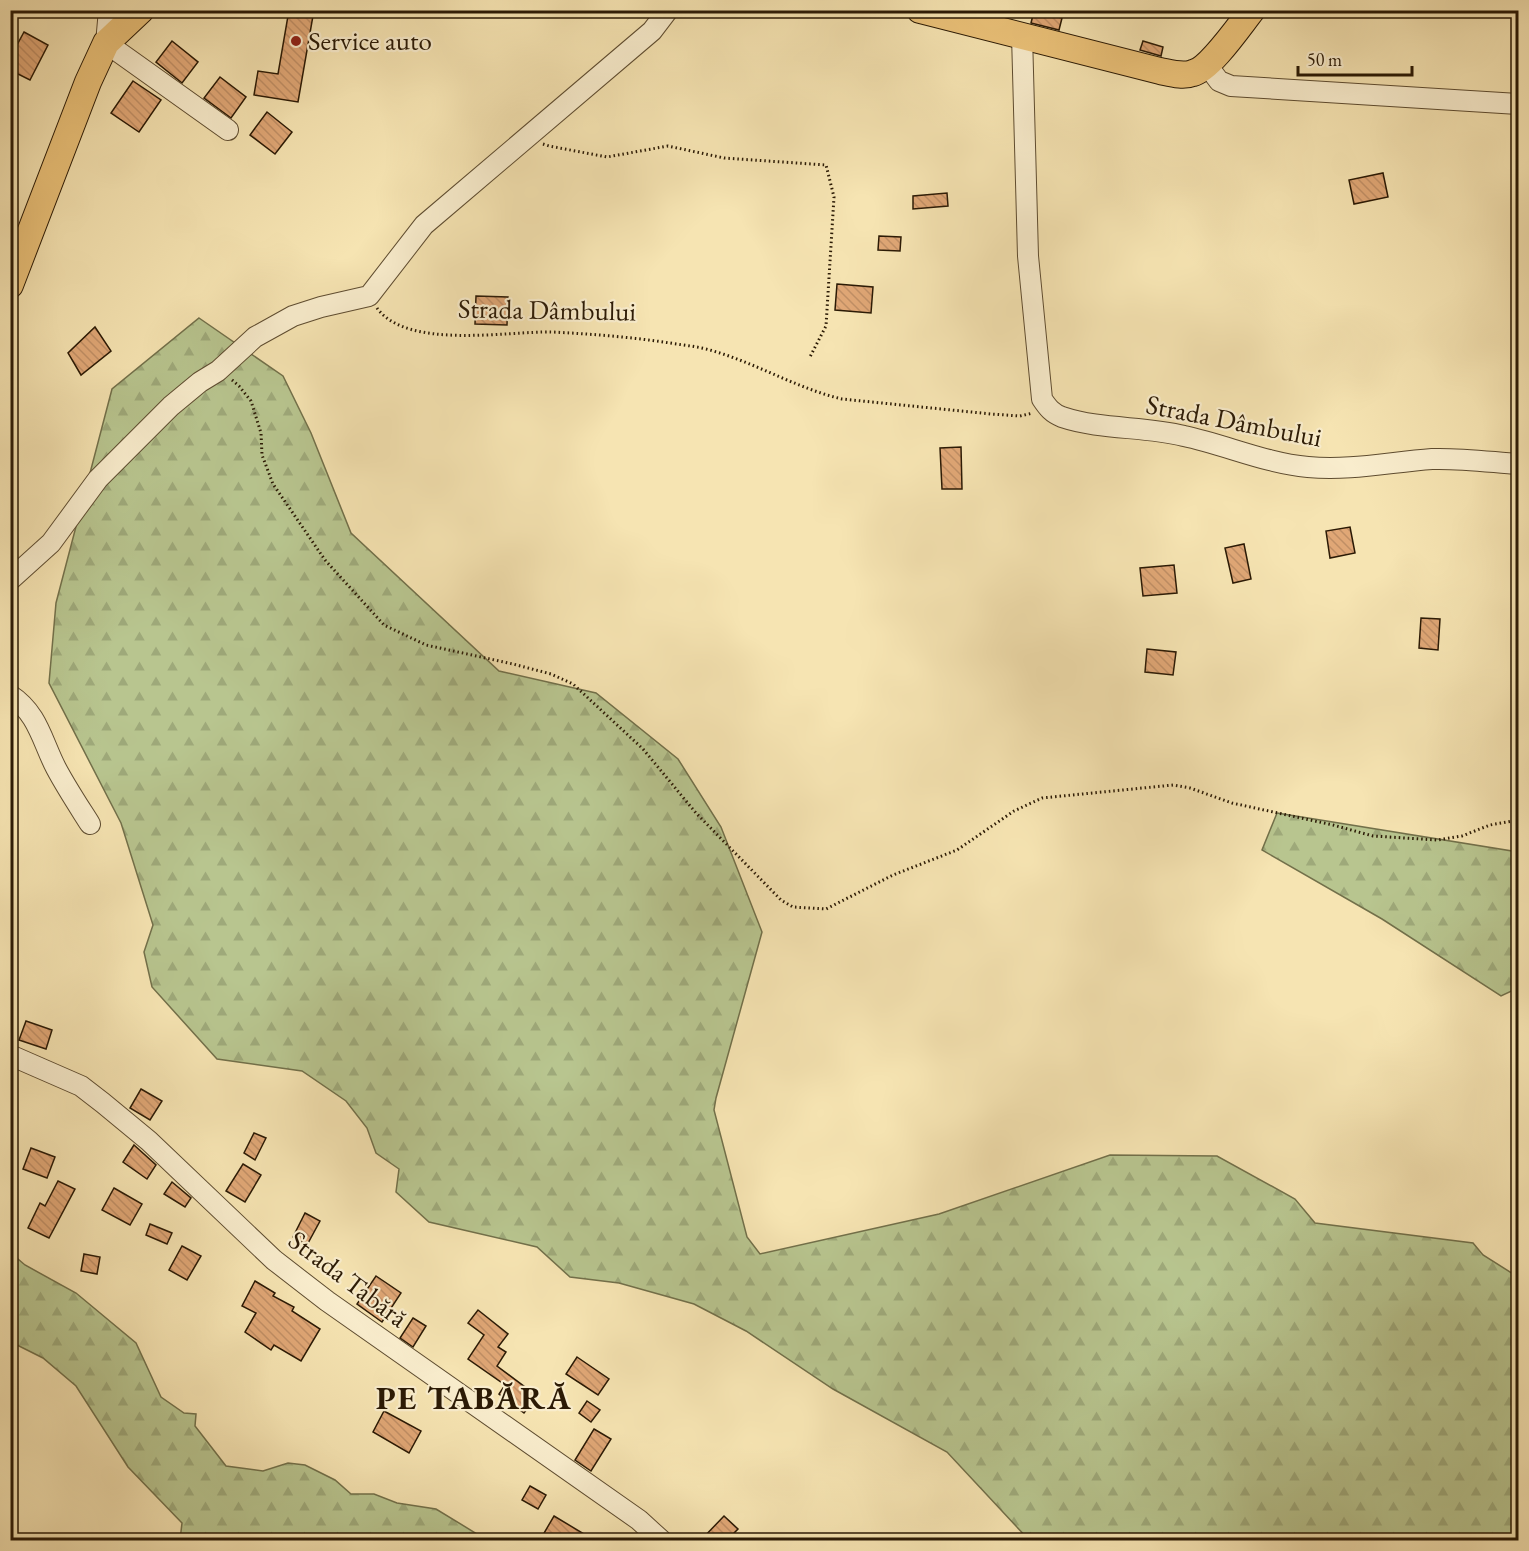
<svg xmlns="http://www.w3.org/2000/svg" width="1529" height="1551" viewBox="0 0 1529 1551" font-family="'EB Garamond',serif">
<defs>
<pattern id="forest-firs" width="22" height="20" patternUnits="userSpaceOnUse" patternTransform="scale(1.5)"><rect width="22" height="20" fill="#b8c58f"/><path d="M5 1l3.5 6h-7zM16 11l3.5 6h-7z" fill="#9ea97a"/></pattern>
<pattern id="building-back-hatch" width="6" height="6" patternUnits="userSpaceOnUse" patternTransform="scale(1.5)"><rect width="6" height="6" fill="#e0a776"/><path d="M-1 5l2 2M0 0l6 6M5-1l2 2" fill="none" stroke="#c08f65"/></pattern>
</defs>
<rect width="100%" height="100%" fill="#f6e4b2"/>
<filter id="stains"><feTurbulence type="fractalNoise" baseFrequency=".00333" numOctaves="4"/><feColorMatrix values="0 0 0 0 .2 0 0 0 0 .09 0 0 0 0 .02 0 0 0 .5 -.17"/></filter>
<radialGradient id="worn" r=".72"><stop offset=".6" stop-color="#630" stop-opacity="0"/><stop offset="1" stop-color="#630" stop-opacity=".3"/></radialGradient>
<g fill="url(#forest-firs)" stroke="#72704a" stroke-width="1.5">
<polygon points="199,318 283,376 311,433 351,533 499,671 596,693 678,759 721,827 762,932 716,1098 714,1110 747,1237 760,1254 939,1214 1110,1155 1217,1156 1295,1199 1315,1223 1473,1243 1483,1255 1518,1277 1518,1540 1029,1540 947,1452 833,1389 746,1331 694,1304 619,1283 570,1277 537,1247 429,1222 396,1192 399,1169 376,1153 367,1128 346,1101 302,1071 217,1059 152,987 144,952 153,925 121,823 49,683 56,603 112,389"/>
<polygon points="1277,813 1518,852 1518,988 1501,996 1382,919 1262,850"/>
<polygon points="11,1253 25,1265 76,1293 136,1343 161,1397 184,1413 196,1414 195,1426 226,1466 263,1471 288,1463 305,1465 335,1480 351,1494 374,1494 397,1503 436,1509 482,1537 485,1540 180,1540 182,1523 128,1467 76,1386 43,1358 11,1342"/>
</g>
<g fill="url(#building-back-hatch)" stroke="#2b1a05" stroke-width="1.5">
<polygon points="289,10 314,10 298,102 254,95 258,71 278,74"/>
<polygon points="1034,11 1062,18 1059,30 1031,23"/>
<polygon points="24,32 48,45 30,80 10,70 10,58"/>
<polygon points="172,41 198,62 182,83 156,62"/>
<polygon points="1143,41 1163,47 1161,56 1140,50"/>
<polygon points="220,77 246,97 231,118 204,98"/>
<polygon points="133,81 161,100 139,132 111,113"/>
<polygon points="267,112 292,132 275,154 250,135"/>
<polygon points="1383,173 1388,197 1354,204 1349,180"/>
<polygon points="947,193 948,206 913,209 913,196"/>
<polygon points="879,236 901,237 900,251 878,250"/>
<polygon points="837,284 873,287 871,313 835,310"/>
<polygon points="476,296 508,297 507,325 475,324"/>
<polygon points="95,327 111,351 81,375 68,353"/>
<polygon points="961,447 962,489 942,489 940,448"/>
<polygon points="1350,527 1355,553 1330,558 1326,531"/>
<polygon points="1244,544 1251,579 1233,583 1225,548"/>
<polygon points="1174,565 1177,593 1143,596 1140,568"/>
<polygon points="1421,618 1440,619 1438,650 1419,648"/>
<polygon points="1147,649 1176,652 1173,675 1145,672"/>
<polygon points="26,1021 52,1030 46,1049 19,1040"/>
<polygon points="141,1089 162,1101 150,1120 130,1108"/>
<polygon points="254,1133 266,1138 255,1160 244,1153"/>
<polygon points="134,1145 156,1165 147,1179 123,1162"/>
<polygon points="31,1148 55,1157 47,1178 23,1169"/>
<polygon points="243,1164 261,1175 245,1202 226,1191"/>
<polygon points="58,1181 75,1189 49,1238 28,1228 40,1203 45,1206"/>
<polygon points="172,1182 191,1198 185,1207 164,1194"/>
<polygon points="114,1188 142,1204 130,1225 102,1210"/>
<polygon points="305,1213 320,1221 307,1245 293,1237"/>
<polygon points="150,1224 172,1233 167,1244 146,1235"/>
<polygon points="182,1246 201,1256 187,1280 169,1270"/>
<polygon points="84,1254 100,1257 97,1274 81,1271"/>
<polygon points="376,1276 401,1293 382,1322 357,1304"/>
<polygon points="255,1281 275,1293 273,1296 294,1307 292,1311 320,1329 301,1361 274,1345 271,1350 245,1332 256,1313 242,1306"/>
<polygon points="478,1310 508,1334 498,1347 506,1352 497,1366 537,1396 524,1413 499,1394 505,1385 468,1359 484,1335 468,1323"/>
<polygon points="413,1318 426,1326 413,1347 400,1338"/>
<polygon points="577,1357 609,1379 598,1395 566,1374"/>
<polygon points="587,1401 600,1410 591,1422 579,1413"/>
<polygon points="384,1411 421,1431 409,1453 373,1432"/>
<polygon points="594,1429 611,1439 591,1471 575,1460"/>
<polygon points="530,1486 546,1495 538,1509 522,1500"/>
<polygon points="554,1516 594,1540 540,1540"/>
<polygon points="724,1516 738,1529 727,1540 701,1540"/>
</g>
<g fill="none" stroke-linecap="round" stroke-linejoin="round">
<defs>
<g id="minor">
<polyline points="109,10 106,43 228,130"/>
<path d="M1022 35 1028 256 1042 399C1048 408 1052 413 1062 417 1101 430 1144 426 1184 436 1226 445 1265 463 1308 467 1350 471 1390 462 1432 459 1460 458 1490 462 1518 464"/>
<polyline points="1207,65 1219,81 1231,86 1518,104"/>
<polyline points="10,580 51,543 98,479 171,406 200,382 218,371 255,337 293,316 321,307 369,296 424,225 652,31 668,10"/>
<path d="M10 695C38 713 42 741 56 768 66 787 78 805 90 824"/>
<polyline points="10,1055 81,1086 103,1103 149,1141 274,1260 327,1301 639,1520 661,1540"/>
</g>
<g id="major">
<path d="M920 10 1160 71C1170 73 1183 77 1193 73 1210 69 1240 25 1252 10"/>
<polyline points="10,285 88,82 106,43 141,10"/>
</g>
</defs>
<use href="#minor" stroke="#5e4c30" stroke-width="22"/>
<use href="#major" stroke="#2b1a05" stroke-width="28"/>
<g stroke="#2b1a05" stroke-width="3" stroke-dasharray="1.5 3" stroke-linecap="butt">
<polyline points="543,144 549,146 607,157 668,146 724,158 826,165 834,197 826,326 810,357"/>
<path d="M377 308C407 350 507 331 552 332 592 334 631 337 670 343 682 345 694 346 706 349 753 361 795 388 842 399L991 414 1020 416 1033 413"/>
<polyline points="232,380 239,386 251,401 261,433 262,455 273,484 325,560 384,625 426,645 513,664 551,674 573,684 643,749 696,813 781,900 793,907 826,909 893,875 957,850 1014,811 1042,798 1173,785 1190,788 1232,803 1333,825 1373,836 1437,840 1462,836 1490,825 1518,820"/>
</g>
<use href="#minor" stroke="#f9edcd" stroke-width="20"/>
<use href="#major" stroke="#ebc279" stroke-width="26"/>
</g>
<circle fill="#8f2418" stroke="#f9edcd" stroke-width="2" cx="296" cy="41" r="6"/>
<g text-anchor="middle" stroke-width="4.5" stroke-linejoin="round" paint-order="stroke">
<g font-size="27" fill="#2b1a05" stroke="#f9edcd" text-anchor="start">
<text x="308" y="50">Service auto</text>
</g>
<g font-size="27" fill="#2b1a05" stroke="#f9edcd">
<text transform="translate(547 310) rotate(1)" y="9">Strada Dâmbului</text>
<text transform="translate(1234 421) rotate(11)" y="9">Strada Dâmbului</text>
<text transform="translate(348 1279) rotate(37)" y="9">Strada Tabără</text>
</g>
<g font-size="33" font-weight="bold" letter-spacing="1.5" fill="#2b1a05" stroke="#f9edcd">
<text x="474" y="1409">PE TABĂRĂ</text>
</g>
</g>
<rect width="1529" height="1551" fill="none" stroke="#f6e4b2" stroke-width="36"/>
<rect x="12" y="12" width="1505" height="1527" fill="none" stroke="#2b1a05" stroke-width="3"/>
<rect x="18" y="18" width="1493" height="1515" fill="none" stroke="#2b1a05" stroke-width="1.5"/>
<path d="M1298 66v9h114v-9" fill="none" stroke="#2b1a05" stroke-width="3"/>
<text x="1307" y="66" font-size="18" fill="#2b1a05" stroke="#f9edcd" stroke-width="4.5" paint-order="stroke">50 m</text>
<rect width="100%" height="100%" filter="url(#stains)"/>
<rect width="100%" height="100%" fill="url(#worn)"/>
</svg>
